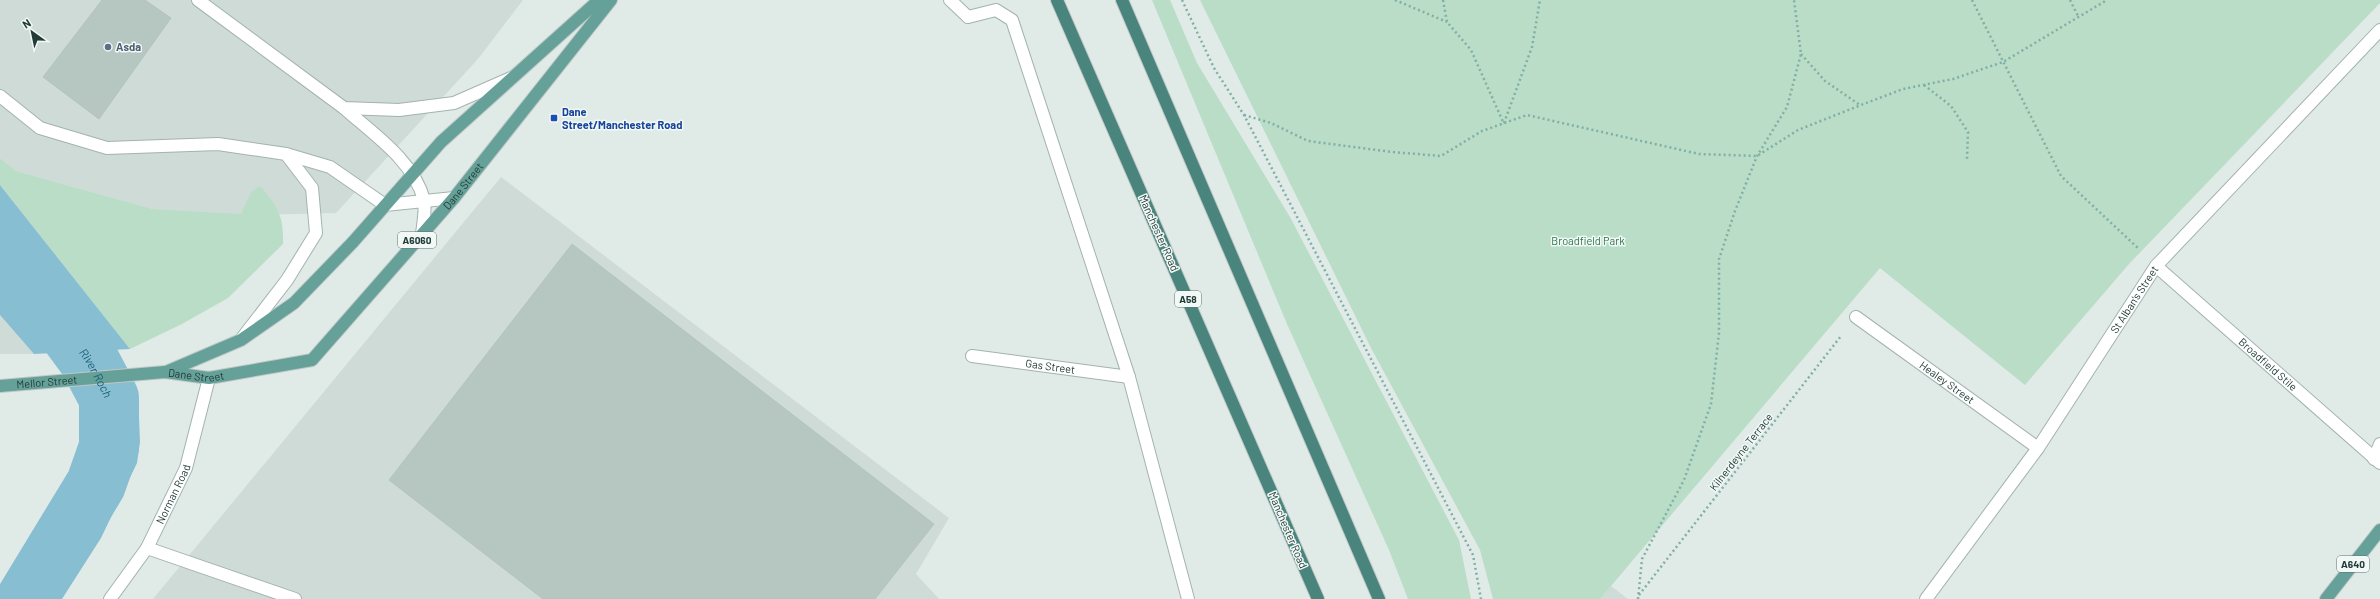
<svg xmlns="http://www.w3.org/2000/svg" width="2380" height="599" viewBox="0 0 2380 599" font-family="Barlow,sans-serif">
<rect width="100%" height="100%" fill="#e0ebe8"/>
<g fill="#cfdbd7">
<polygon points="0,0 523,0 478,59 336,213 249,215 153,209 16,171 0,158"/>
<polygon points="501,177 949,518 916,574 939,599 153,599"/>
<polygon points="0,315 34,354 0,354"/>
<polygon points="1611,586 1628,599 1600,599"/>
</g>
<g fill="#b9ddc6">
<polygon points="1152,0 1170,0 1197,63 1290,217 1459,540 1471,599 1408,599 1389,550 1287,324"/>
<polygon points="1200,0 2380,0 2380,3 2129,264 2025,385 1880,268 1600,599 1493,599 1480,550 1371,348"/>
<path d="M0 158 16 171 153 209 241 214 251 192 260 186C278 207 284 216 283 244L228 298 182 324 130 349 0 185Z"/>
</g>
<g fill="#88bed1">
<polygon points="0,185 130,349 34,354 0,315"/>
<polygon points="139,417 140,442 137,463 101,538 62,599 0,599 0,586 52,514 79,460 89,422"/>
</g>
<g fill="none" stroke-linecap="round" stroke-linejoin="round">
<path stroke="#88bed1" stroke-width="60" id="s1" d="M0 253 61 322 89 360 109 398V447L96 484 26 599"/>
</g>
<g fill="#b6c6c1" stroke="#b3c5bf">
<polygon points="102,0 145,0 171,18 99,119 43,77"/>
<polygon points="572,244 934,524 875,599 543,599 389,480"/>
</g>
<g fill="none" stroke-linecap="round" stroke-linejoin="round">
<defs>
<g id="service">
<polyline points="198,0 344,108 399,110 454,103 511,78"/>
<polyline points="950,0 968,17"/>
<polyline points="0,96 40,128 107,148 218,144 286,154 312,188 316,233 287,280 243,337"/>
<path d="M344 108C373 134 414 161 424 200 426 210 423 224 422 234"/>
<polyline points="286,154 330,167 385,205 454,198"/>
<polyline points="147,548 295,599"/>
</g>
<g id="minor">
<polyline points="968,17 996,10 1012,20 1129,377 1188,599"/>
<path id="s2" d="M2156 266 2380 463"/>
<path id="s3" d="M1856 317 2038 448"/>
<path id="s4" d="M972 356 1129 377"/>
<polyline points="2374,459 2380,444"/>
<path id="s5" d="M110 599 147 548 186 468 209 378"/>
<path id="s6" d="M1926 599 2038 448 2156 266 2380 30"/>
</g>
<g id="primary">
<polyline points="166,372 241,340 294,303 353,242 441,142 599,0"/>
<path id="s7" d="M0 386 165 372 209 378 312 360 454 198 611 0"/>
<polyline points="2326,599 2380,530"/>
</g>
<g id="trunk">
<polyline points="1057,0 1318,599"/>
<polyline points="1122,0 1379,599"/>
</g>
</defs>
<use href="#service" stroke="#a3b3af" stroke-width="14"/>
<use href="#minor" stroke="#a3b3af" stroke-width="14"/>
<use href="#primary" stroke="#c1c8c7" stroke-width="14"/>
<use href="#trunk" stroke="#c1c8c7" stroke-width="14"/>
<g stroke="#81afa5" stroke-width="2.5" stroke-dasharray="2 3" stroke-linecap="butt">
<polyline points="1182,0 1214,68 1244,115 1473,555 1481,599"/>
<polyline points="1395,0 1447,22"/>
<polyline points="1443,0 1447,22 1471,50 1504,124"/>
<polyline points="1972,0 2061,176 2139,249"/>
<polyline points="2070,0 2078,16"/>
<polyline points="1801,54 1825,81 1860,105"/>
<polyline points="1924,85 1951,106 1968,132 1967,159"/>
<polyline points="1244,115 1271,123 1308,141 1392,152 1441,156 1482,131 1527,115 1699,154 1757,156 1798,130 1861,105 1903,89 1953,79 2003,62 2107,0"/>
<polyline points="1504,123 1532,47 1540,0"/>
<polyline points="1639,595 1841,336"/>
<polyline points="1638,599 1642,559 1684,480 1711,404 1719,333 1719,259 1735,211 1757,156 1787,107 1801,54 1794,0"/>
</g>
<use href="#service" stroke="#fff" stroke-width="12"/>
<use href="#minor" stroke="#fff" stroke-width="12"/>
<use href="#primary" stroke="#65a198" stroke-width="12"/>
<use href="#trunk" stroke="#49847d" stroke-width="12"/>
</g>
<circle fill="#5c6f8a" stroke="#f1f8f5" stroke-width="1.5" cx="108" cy="47" r="4"/>
<rect fill="#1a4fb4" stroke="#f1f8f5" stroke-width="1.5" x="550" y="114" width="8" height="8" rx="2"/>
<g text-anchor="middle" stroke-width="3" stroke-linejoin="round" paint-order="stroke">
<g fill="#f1f8f5" stroke="#5f7470" stroke-width="1">
<rect x="398" y="232" width="38" height="16" rx="3"/>
<rect x="1175" y="291" width="26" height="16" rx="3"/>
<rect x="2337" y="556" width="32" height="16" rx="3"/>
</g>
<g font-size="10" font-weight="bold" fill="#213c37">
<text x="417" y="244">A6060</text>
<text x="1188" y="303">A58</text>
<text x="2353" y="568">A640</text>
</g>
<g font-size="11" font-weight="bold" fill="#4e5e75" stroke="#f1f8f5" text-anchor="start">
<text x="116" y="51">Asda</text>
</g>
<g font-size="11" font-weight="bold" fill="#164399" stroke="#f1f8f5" text-anchor="start">
<text x="562" y="116">Dane<tspan x="562" dy="13">Street/Manchester Road</tspan></text>
</g>
<g font-size="11" fill="#213c37" stroke="#f1f8f5">
<text dy="4" stroke="none"><textPath href="#s7" startOffset="545">Dane Street</textPath></text>
<text transform="translate(1159 233) rotate(66)" y="4">Manchester Road</text>
<text dy="4" stroke="none"><textPath href="#s6" startOffset="365">St Alban's Street</textPath></text>
<text dy="4" stroke="none"><textPath href="#s2" startOffset="149">Broadfield Stile</textPath></text>
<text dy="4" stroke="none"><textPath href="#s4" startOffset="79">Gas Street</textPath></text>
<text dy="4" stroke="none"><textPath href="#s7" startOffset="197">Dane Street</textPath></text>
<text dy="4" stroke="none"><textPath href="#s7" startOffset="47">Mellor Street</textPath></text>
<text dy="4" stroke="none"><textPath href="#s3" startOffset="112">Healey Street</textPath></text>
<text transform="translate(1741 452) rotate(-52)" y="4">Kilnerdeyne Terrace</text>
<text dy="4" stroke="none"><textPath href="#s5" startOffset="123">Norman Road</textPath></text>
<text transform="translate(1288 530) rotate(67)" y="4">Manchester Road</text>
</g>
<g font-size="11" fill="#2b734e" stroke="#f1f8f5">
<text x="1588" y="245">Broadfield Park</text>
</g>
<g font-size="12" font-style="italic" fill="#1b5e78" stroke="#f1f8f5">
<text dy="4" stroke="none"><textPath href="#s1" startOffset="154">River Roch</textPath></text>
</g>
</g>
<g transform="translate(32 32) rotate(327)" stroke="#f1f8f5" stroke-width="3" paint-order="stroke">
<path d="M0-3L7 15L0 10L-7 15Z" fill="#213c37"/>
<text y="-6" font-size="11" font-weight="bold" text-anchor="middle" fill="#213c37">N</text>
</g>
</svg>
